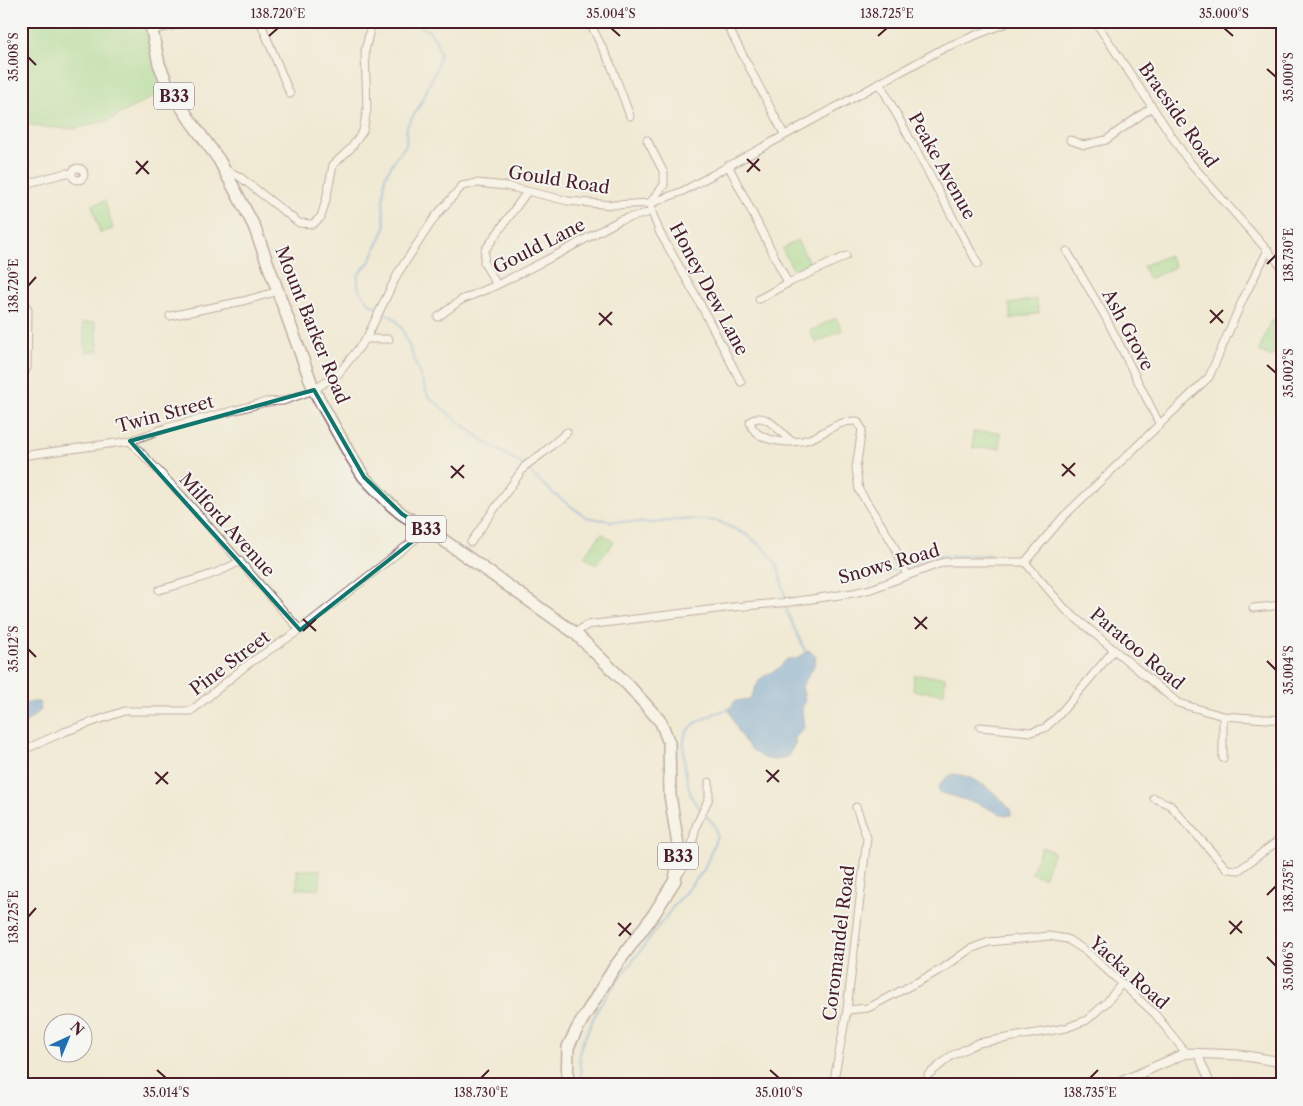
<svg xmlns="http://www.w3.org/2000/svg" width="1303" height="1106" viewBox="0 0 1303 1106" font-family="'Libre Caslon Text',serif">
<rect width="100%" height="100%" fill="#f6f6f2"/>
<filter id="ink" filterUnits="userSpaceOnUse"><feTurbulence type="fractalNoise" baseFrequency=".02" numOctaves="2"/><feDisplacementMap in="SourceGraphic" scale="10" xChannelSelector="R" yChannelSelector="G"/><feConvolveMatrix kernelMatrix="1 2 1 2 8 2 1 2 1" color-interpolation-filters="sRGB"/></filter>
<filter id="wash" filterUnits="userSpaceOnUse"><feTurbulence type="fractalNoise" baseFrequency=".0096" numOctaves="4" result="noise"/><feDisplacementMap in="SourceGraphic" scale="20" xChannelSelector="R" yChannelSelector="G"/><feGaussianBlur stdDeviation="1.12" result="paint"/><feColorMatrix in="noise" values="0 0 0 0 0 0 0 0 0 0 0 0 0 0 0 0 0 1.4 0 .05"/><feComposite in="paint" operator="in"/></filter>
<g filter="url(#wash)">
<rect width="100%" height="100%" fill="#f0ead4"/>
<g fill="#9cdc91" stroke="#737e5e">
<polygon points="21,21 150,21 169,88 109,120 74,129 39,127 21,122"/>
<polygon points="105,201 113,229 100,233 92,205"/>
<polygon points="797,240 811,266 796,274 782,249"/>
<polygon points="1169,255 1175,267 1149,279 1143,266"/>
<polygon points="1036,299 1039,313 1011,319 1009,304"/>
<polygon points="836,318 842,330 816,343 810,331"/>
<polygon points="1271,320 1282,325 1282,335 1272,357 1259,351"/>
<polygon points="95,322 99,351 86,352 82,323"/>
<rect x="973" y="432" width="27" height="16"/>
<polygon points="602,533 614,542 596,565 584,556"/>
<polygon points="914,675 945,677 944,693 913,691"/>
<polygon points="1042,847 1054,852 1044,878 1031,873"/>
<rect x="297" y="870" width="23" height="19"/>
</g>
<g fill="#6ca3da" stroke="#5b6182">
<path d="M809 650 816 657 813 668 802 686 805 700 802 710 804 728 795 738V741L796 742C793 746 791 752 788 756 785 759 777 760 773 760 749 758 736 729 729 709L735 701 750 699 760 679 768 674 778 669 787 659H796Z"/>
<polygon points="33,702 39,702 41,710 21,727 21,705"/>
<path d="M953 774C974 775 999 794 1011 811V815L1005 816 979 804 939 792 938 787 947 777Z"/>
</g>
<g fill="none" stroke-linecap="round" stroke-linejoin="round">
<g stroke="#6ca3da" stroke-width="2">
<polyline points="379,308 371,305 358,288 358,275 370,261 385,228 383,202 385,177 395,159 406,145 407,126 420,105 436,70 440,54 436,41 429,31 420,26 416,21"/>
<polyline points="383,311 395,319 403,330 428,396 456,420 490,445 519,462 554,494 586,517 610,521 653,523 682,519 718,521 747,535 765,549 778,566 786,600"/>
<polyline points="908,566 937,556 991,555"/>
<polyline points="871,587 871,578 900,569"/>
<polyline points="786,605 787,612 805,651"/>
<path d="M702 810C698 806 694 802 692 798 687 786 680 744 686 733 693 721 717 712 729 709"/>
<polyline points="582,1085 579,1054 581,1046 599,1006 673,907 704,870 717,836 715,826 705,814"/>
</g>
</g>
</g>
<g filter="url(#ink)">
<g fill="none" stroke-linecap="round" stroke-linejoin="round">
<defs>
<g id="minor">
<polyline points="260,21 290,94"/>
<polyline points="589,21 611,65 630,116"/>
<polyline points="725,21 784,134"/>
<polyline points="1095,21 1187,159 1282,267"/>
<polyline points="152,30 195,21"/>
<polyline points="879,82 978,264"/>
<polyline points="647,140 664,173 664,185 649,204"/>
<polyline points="1070,140 1084,145 1106,140 1152,107"/>
<polyline points="728,165 788,283 846,256"/>
<circle cx="78" cy="174" r="6"/>
<polyline points="225,169 240,177 299,223 313,224 321,217 326,200 333,165 351,148 363,131 367,109 365,51 372,21"/>
<polyline points="21,185 66,173 72,174"/>
<polyline points="651,210 660,233 696,296 741,382"/>
<polyline points="1067,251 1106,318 1160,425"/>
<polyline points="497,285 484,263 485,250 527,192"/>
<polyline points="21,296 28,310 27,368 21,378"/>
<polyline points="759,299 788,283"/>
<polyline points="170,316 243,301 279,291"/>
<polyline points="438,317 461,300 497,285 560,253 620,220 647,213 651,210 652,203"/>
<polyline points="366,339 389,339"/>
<path d="M790 440C779 431 764 409 750 422 755 443 793 445 809 439 827 433 837 420 857 421L862 429 856 468 859 490 892 542 907 575"/>
<polyline points="130,441 183,497 300,630"/>
<polyline points="21,456 130,441 166,428 266,402 283,401 314,390 339,373 366,339 398,273 435,217 462,186 477,183 506,186 568,201 612,205 652,203 683,191 944,48 1011,21"/>
<polyline points="471,542 525,466 543,453 567,432"/>
<polyline points="1025,562 1066,610 1178,703 1223,716 1282,720"/>
<path d="M159 590C186 582 215 576 240 561"/>
<polyline points="1253,608 1282,605"/>
<polyline points="575,633 587,625 733,607 791,602 853,593 871,589 944,562 1025,562 1064,516 1209,377 1243,299 1268,250"/>
<polyline points="980,727 1031,732 1045,728 1058,716 1114,650"/>
<polyline points="21,751 64,732 124,711 191,711 248,664 300,630 427,530"/>
<polyline points="1223,758 1223,716"/>
<polyline points="1154,798 1170,805 1227,869 1239,870 1282,838"/>
<polyline points="678,875 689,860 696,826 709,798 709,782"/>
<polyline points="847,1010 868,1008 942,969 970,949 989,942 1049,936 1067,939 1086,951 1155,1014 1186,1053"/>
<polyline points="1198,1054 1211,1085"/>
<polyline points="928,1075 951,1056 978,1043 1066,1028 1087,1020 1107,1002 1122,983"/>
<polyline points="833,1085 847,1010 867,838 856,807"/>
</g>
<polyline id="tertiary" points="1114,1085 1186,1053 1240,1055 1282,1062"/>
<polyline id="primary" points="150,21 159,64 169,88 190,120 219,160 254,226 314,390 349,453 364,477 390,504 402,514 439,537 575,633 629,686 661,722 669,743 670,795 679,851 675,880 654,914 614,968 578,1027 568,1047 567,1085"/>
</defs>
<use href="#minor" stroke="#846666" stroke-width="9"/>
<use href="#tertiary" stroke="#846666" stroke-width="11"/>
<use href="#primary" stroke="#846666" stroke-width="14"/>
<use href="#minor" stroke="#fff" stroke-width="7"/>
<use href="#tertiary" stroke="#fff" stroke-width="9"/>
<use href="#primary" stroke="#fff" stroke-width="11"/>
</g>
</g>
<path d="M0 0H1303V1106H0ZM314 390 364 477 402 514 427 530 300 630 130 441Z" fill="#f0ead4" fill-opacity=".55" fill-rule="evenodd"/>
<path fill="none" stroke="#0f766e" stroke-width="4" stroke-linejoin="round" d="M314 390 364 477 402 514 427 530 300 630 130 441Z"/>
<path fill="none" stroke="#4a1f2b" stroke-width="2" d="M611 28 620 36M1224 28 1233 36M269 36 278 28M878 36 887 28M28 57 36 65M1267 69 1276 77M747 159 760 171M136 161 149 174M747 172 759 159M136 174 148 161M1267 264 1276 255M28 286 36 277M1210 310 1223 323M599 313 612 325M1210 323 1223 310M599 325 612 312M1267 365 1276 373M1062 464 1075 476M451 466 464 478M1062 476 1075 463M451 478 464 465M914 617 927 629M303 619 316 631M915 629 927 617M303 631 316 619M28 649 36 657M1267 661 1276 670M766 770 779 782M155 772 168 784M767 782 779 770M156 784 168 772M1267 895 1276 886M28 917 36 908M1229 921 1242 933M618 923 631 935M1230 934 1242 921M619 936 631 923M1267 957 1276 966M157 1070 166 1078M770 1070 779 1078M481 1078 489 1070M1090 1078 1098 1070"/>
<g text-anchor="middle" stroke-width="4" stroke-linejoin="round" paint-order="stroke">
<g fill="#f6f6f2" stroke="#7e6067" stroke-width="1">
<rect x="154" y="82.5" width="40" height="27" rx="4"/>
<rect x="406" y="515.5" width="40" height="27" rx="4"/>
<rect x="658" y="842.5" width="40" height="27" rx="4"/>
</g>
<g font-size="16" font-weight="bold" fill="#4a1f2b">
<text x="174" y="102">B33</text>
<text x="426" y="535">B33</text>
<text x="678" y="862">B33</text>
</g>
<g font-size="18" fill="#4a1f2b" stroke="#f6f6f2">
<text transform="translate(1178 115) rotate(55)" y="6">Braeside Road</text>
<text transform="translate(942 166) rotate(61)" y="6">Peake Avenue</text>
<text transform="translate(559 180) rotate(9)" y="6">Gould Road</text>
<text transform="translate(539 246) rotate(-27)" y="6">Gould Lane</text>
<text transform="translate(709 289) rotate(62)" y="6">Honey Dew Lane</text>
<text transform="translate(312 325) rotate(68)" y="6">Mount Barker Road</text>
<text transform="translate(1128 330) rotate(62)" y="6">Ash Grove</text>
<text transform="translate(165 414) rotate(-15)" y="6">Twin Street</text>
<text transform="translate(227 525) rotate(48)" y="6">Milford Avenue</text>
<text transform="translate(889 564) rotate(-16)" y="6">Snows Road</text>
<text transform="translate(1137 649) rotate(40)" y="6">Paratoo Road</text>
<text transform="translate(230 663) rotate(-37)" y="6">Pine Street</text>
<text transform="translate(839 943) rotate(-83)" y="6">Coromandel Road</text>
<text transform="translate(1129 973) rotate(42)" y="6">Yacka Road</text>
</g>
</g>
<rect width="1303" height="1106" fill="none" stroke="#f6f6f2" stroke-width="55"/>
<g transform="translate(68 1038) rotate(44)"><circle r="24" fill="#f6f6f2" stroke="#b1a0a2"/>
<path d="M0-4L9 19L0 12L-9 19Z" fill="#1f6fb2"/>
<text y="-8" font-size="14" font-weight="bold" text-anchor="middle" fill="#4a1f2b">N</text>
</g>
<rect x="28" y="28" width="1248" height="1050" fill="none" stroke="#4a1f2b" stroke-width="2"/>
<g font-size="12" text-anchor="middle" fill="#4a1f2b">
<text x="278" y="18">138.720°E</text>
<text x="611" y="18">35.004°S</text>
<text x="887" y="18">138.725°E</text>
<text x="1224" y="18">35.000°S</text>
<text transform="translate(14 57) rotate(-90)" y="4">35.008°S</text>
<text transform="translate(1289 77) rotate(-90)" y="4">35.000°S</text>
<text transform="translate(1289 255) rotate(-90)" y="4">138.730°E</text>
<text transform="translate(14 286) rotate(-90)" y="4">138.720°E</text>
<text transform="translate(1289 373) rotate(-90)" y="4">35.002°S</text>
<text transform="translate(14 649) rotate(-90)" y="4">35.012°S</text>
<text transform="translate(1289 670) rotate(-90)" y="4">35.004°S</text>
<text transform="translate(1289 886) rotate(-90)" y="4">138.735°E</text>
<text transform="translate(14 917) rotate(-90)" y="4">138.725°E</text>
<text transform="translate(1289 966) rotate(-90)" y="4">35.006°S</text>
<text x="166" y="1097">35.014°S</text>
<text x="481" y="1097">138.730°E</text>
<text x="779" y="1097">35.010°S</text>
<text x="1090" y="1097">138.735°E</text>
</g>
</svg>
